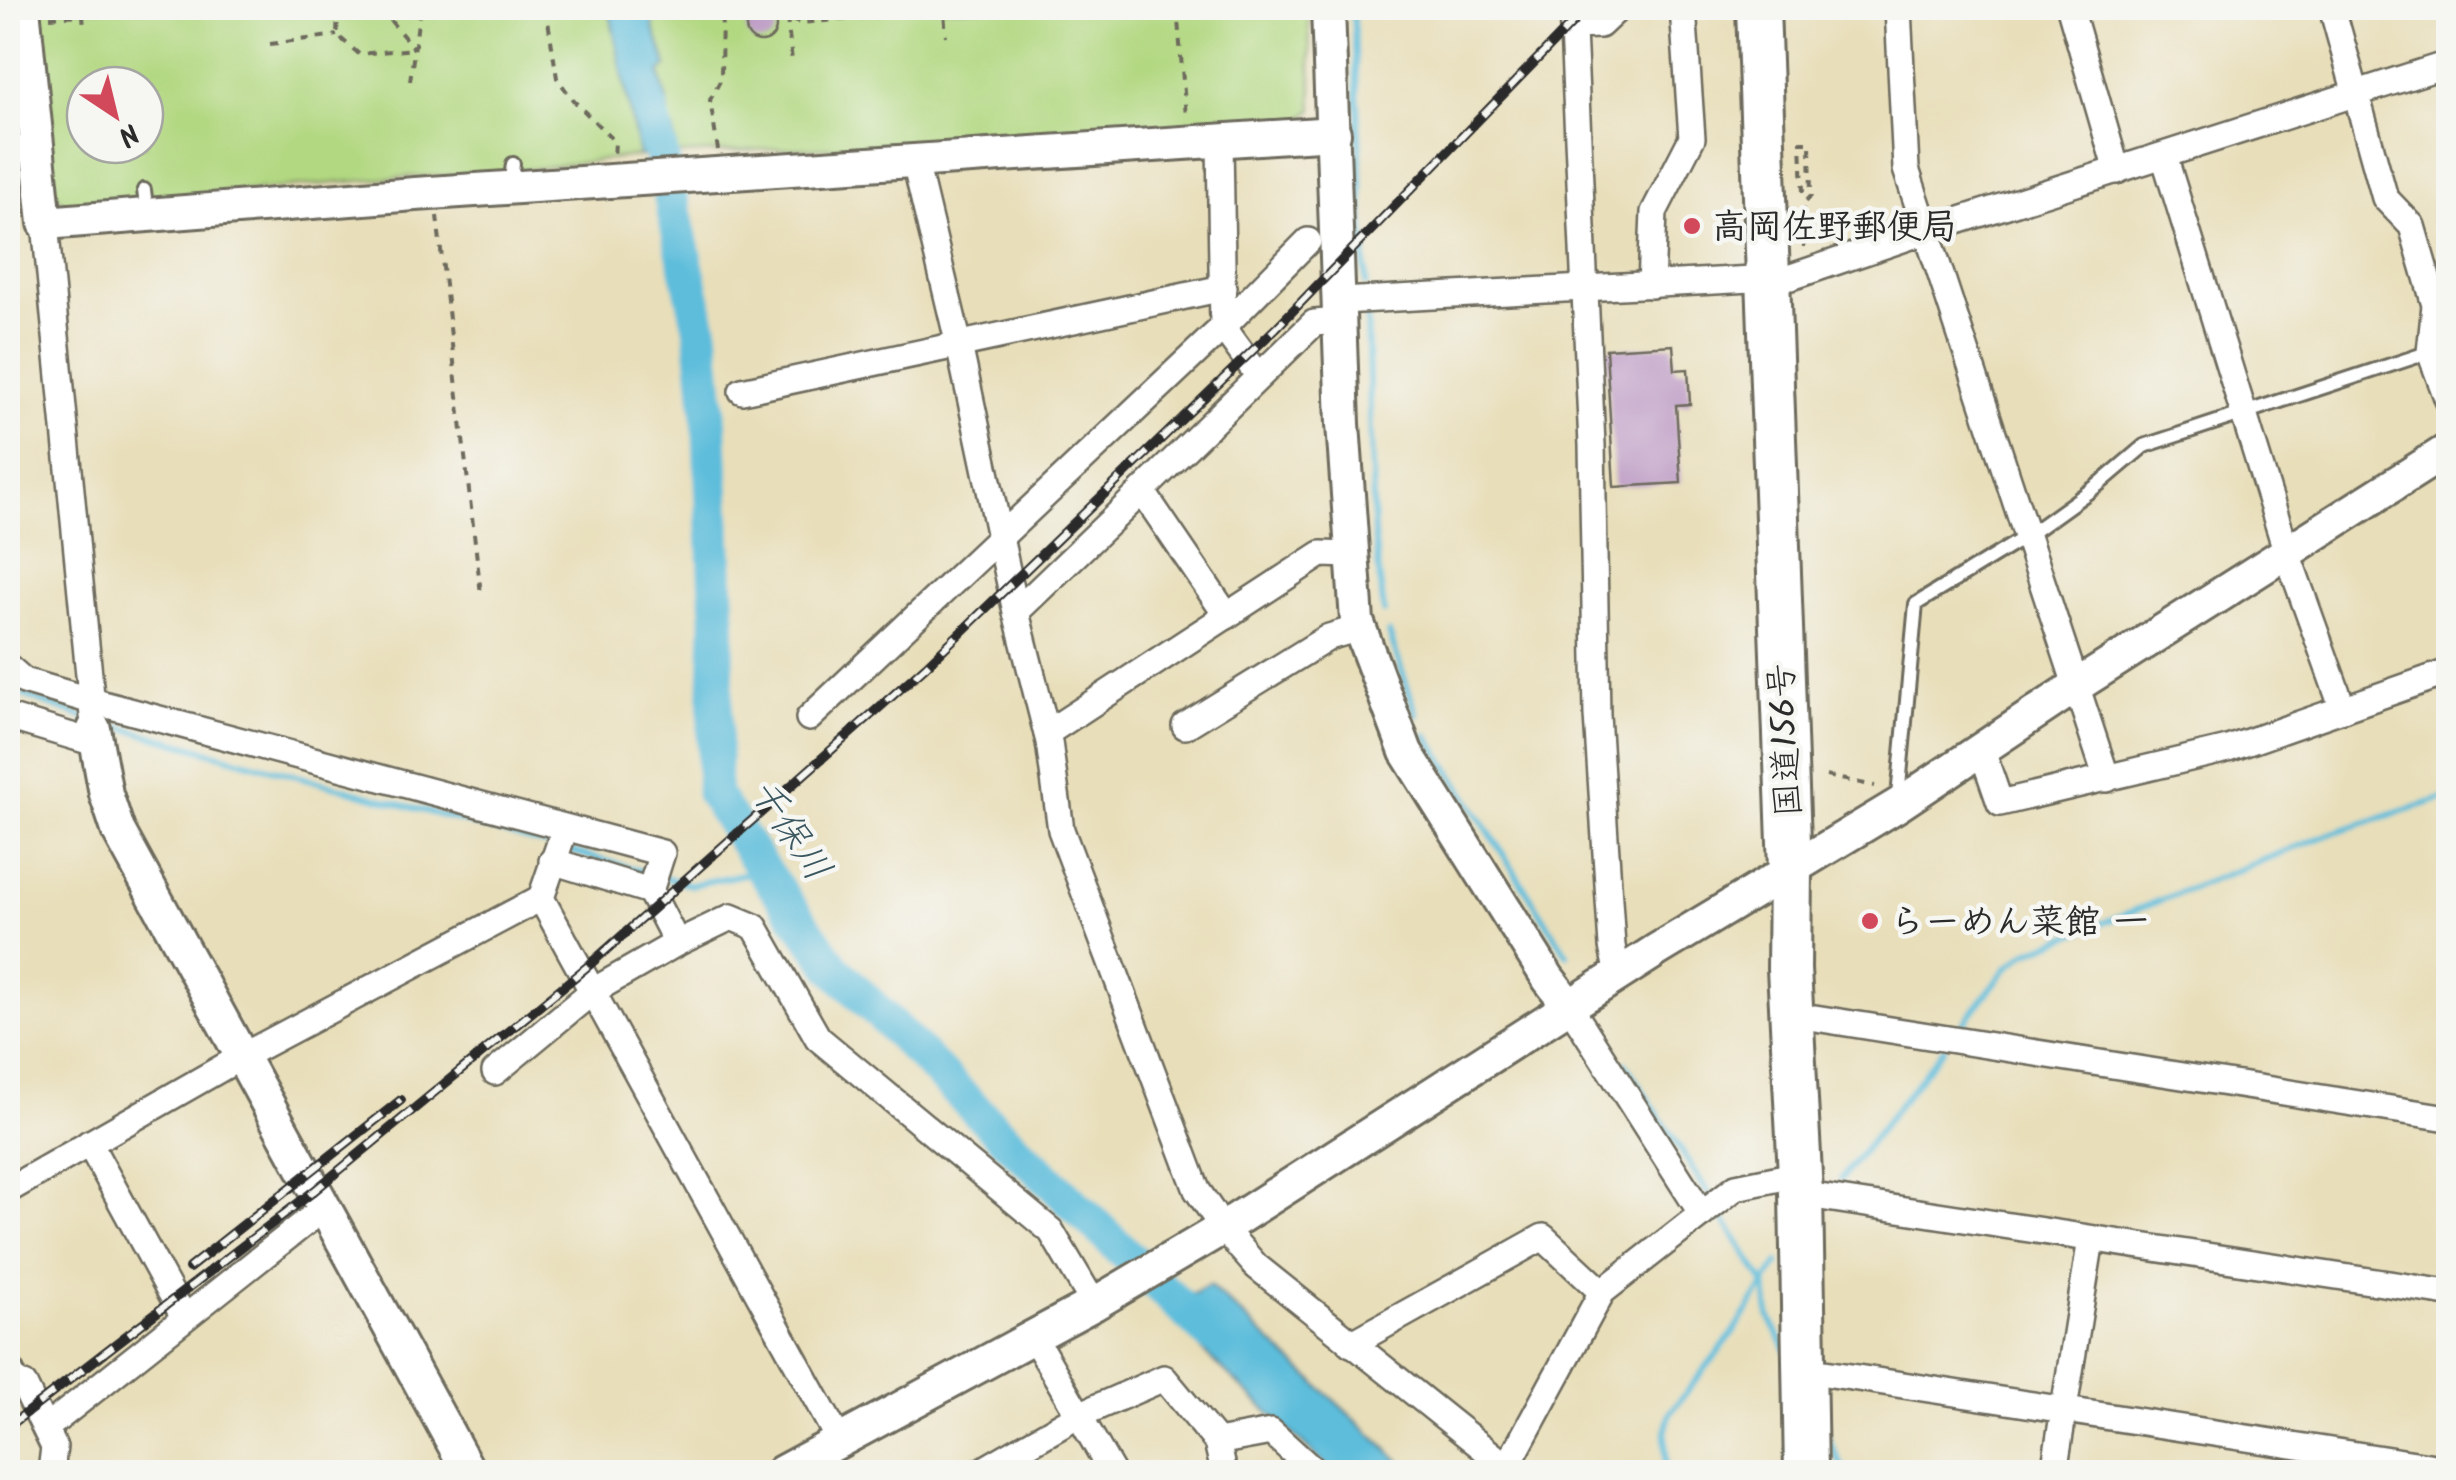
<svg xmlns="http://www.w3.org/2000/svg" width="2456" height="1480" viewBox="0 0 2456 1480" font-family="Kalam,'Klee One',sans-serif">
<rect width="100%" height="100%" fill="#f6f6f2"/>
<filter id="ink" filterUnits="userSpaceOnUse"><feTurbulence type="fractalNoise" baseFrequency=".01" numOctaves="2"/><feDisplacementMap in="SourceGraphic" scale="20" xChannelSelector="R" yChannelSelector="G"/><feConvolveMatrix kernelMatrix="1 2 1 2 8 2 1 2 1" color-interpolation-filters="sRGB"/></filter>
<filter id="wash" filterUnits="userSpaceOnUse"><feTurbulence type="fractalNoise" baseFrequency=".0048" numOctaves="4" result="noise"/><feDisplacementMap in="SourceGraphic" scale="40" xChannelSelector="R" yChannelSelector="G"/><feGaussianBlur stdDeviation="2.25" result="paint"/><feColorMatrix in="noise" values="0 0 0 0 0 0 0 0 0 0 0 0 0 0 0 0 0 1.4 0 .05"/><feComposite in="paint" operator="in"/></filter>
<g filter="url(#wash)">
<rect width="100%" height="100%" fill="#e8deb9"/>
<path fill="#b2d881" stroke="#6e8256" stroke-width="2.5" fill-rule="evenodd" d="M34 8H1308L1313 109 1298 123 959 145 774 149 627 157 492 174 405 177 70 206 55 196ZM85 85H145V145H85Z"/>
<g fill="#5dbddb" stroke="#447483" stroke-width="2.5">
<path d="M609 8H652L653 26 667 66 660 72C661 88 673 108 667 121L673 128 677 154 639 156Z"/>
<polygon points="1209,1285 1412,1472 1333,1472 1206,1354 1165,1310"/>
</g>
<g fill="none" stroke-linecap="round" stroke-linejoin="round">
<g stroke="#5dbddb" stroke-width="6">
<polyline points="1353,8 1366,284"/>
<polyline points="1367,315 1374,534 1384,612"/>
<polyline points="1389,633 1417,715"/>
<polyline points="8,684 18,693 88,719"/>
<polyline points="105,723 551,846"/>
<polyline points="1427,735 1567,954"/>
<polyline points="563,849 648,873"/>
<polyline points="660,876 691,885 763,870"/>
<polyline points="1955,1034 2007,968 2026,953 2335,832 2448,797"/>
<polyline points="1625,1063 1712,1199"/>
<polyline points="1841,1179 1944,1048"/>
<polyline points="1718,1210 1766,1286 1769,1316 1786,1350"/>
<polyline points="1823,1429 1845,1472"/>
<polyline points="1666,1472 1665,1433 1670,1413 1734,1332 1778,1263"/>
</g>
<polyline stroke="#5dbddb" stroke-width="35" points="651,110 701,331 709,414 718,620 713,793 763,870 834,968 979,1113 1210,1335"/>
</g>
<g id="blocks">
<g fill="#bd9bc5">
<circle cx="761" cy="27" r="15"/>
<polygon points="1673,345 1675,370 1688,369 1690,404 1676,405 1681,483 1614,487 1606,349"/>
</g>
</g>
</g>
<g filter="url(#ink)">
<use href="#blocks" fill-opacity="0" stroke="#6d6a5d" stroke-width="2.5"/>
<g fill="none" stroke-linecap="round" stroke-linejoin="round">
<defs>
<g id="lane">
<polyline points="510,186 513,164"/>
<polyline points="144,190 147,214"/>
<polyline points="1898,797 1916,604 2027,536 2098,485 2144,446 2430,352"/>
<polyline points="8,1352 24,1385"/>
</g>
<g id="street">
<polyline points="1572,8 1592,445 1597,715 1612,946 1618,976"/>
<polyline points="1898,8 1906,169 2107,779"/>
<polyline points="2070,8 2117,171"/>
<polyline points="2332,8 2385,198 2412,226 2435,305 2430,352 2448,400"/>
<polyline points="1573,26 1600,25 1618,8"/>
<polyline points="8,151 37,148"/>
<polyline points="2164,156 2287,553 2343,709"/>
<polyline points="915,162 959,345 1016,612 1049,742 1061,830 1197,1190 1223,1228 1256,1266 1507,1467 1602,1292 1736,1187 1799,1174"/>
<polyline points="45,223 93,716"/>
<polyline points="1651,285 1654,212 1692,138 1683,8"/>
<polyline points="1341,301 1791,277 1926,231 2448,64"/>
<polyline points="1258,375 1223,327 1308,241"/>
<polyline points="742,391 1223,288"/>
<polyline points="1142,491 1314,323 1341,321"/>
<polyline points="1016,612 1142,491 1227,616"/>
<polyline points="8,667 24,681 92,701 662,853 650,891 677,943"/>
<polyline points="8,717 95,743"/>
<polyline points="809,718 1223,327 1220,142"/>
<polyline points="1185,726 1329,637 1359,628"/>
<polyline points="1047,733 1321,554 1351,555"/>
<polyline points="1981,748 2000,803 2228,749 2448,672"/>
<polyline points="565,828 541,898 840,1442"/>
<polyline points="552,861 650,891"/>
<polyline points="1570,1007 1702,1214"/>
<polyline points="1815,1018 2448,1118"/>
<polyline points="495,1072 593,991 677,943 731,917 755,927 818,1038 1051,1231 1094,1304"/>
<polyline points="89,1143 184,1317"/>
<polyline points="8,1190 241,1057 541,898"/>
<polyline points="1820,1197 2448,1293"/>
<polyline points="1033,1336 1112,1472"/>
<polyline points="1351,1344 1543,1237 1602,1292"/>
<polyline points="1825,1373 2448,1469"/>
<polyline points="8,1386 24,1385 54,1447 51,1472"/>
<polyline points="46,1428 325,1207"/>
<polyline points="1217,1442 1271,1432 1315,1472"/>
<polyline points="980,1472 1079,1415 1164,1378 1217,1442 1224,1472"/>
<polyline points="2054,1472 2091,1239"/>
</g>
<g id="secondary">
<polyline points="23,8 45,223 415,194 1334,133"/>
<polyline points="1328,8 1343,424 1357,621 1406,752 1548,978 1570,1007"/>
<polyline points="94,729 106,794 118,830 469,1472"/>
<polyline points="782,1472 1094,1304 1223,1228 1657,950 1898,805 2076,686 2448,450"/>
</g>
<polyline id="highway" points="1758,8 1790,869 1789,969 1801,1193 1806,1472"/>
</defs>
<use href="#lane" stroke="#6d6a5d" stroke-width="18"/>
<use href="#street" stroke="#6d6a5d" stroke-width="30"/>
<use href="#secondary" stroke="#6d6a5d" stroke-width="38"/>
<use href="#highway" stroke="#6d6a5d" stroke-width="48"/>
<g stroke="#6d6a5d" stroke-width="4" stroke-dasharray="8 8" stroke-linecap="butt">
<polyline points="82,8 83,15 99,8"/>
<polyline points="338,8 337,35 359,54 414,49"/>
<polyline points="380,8 414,49"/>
<polyline points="546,8 557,78 573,100 615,142 614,158"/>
<polyline points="781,8 787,18 799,23 944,12 946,36"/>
<polyline points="828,8 829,20"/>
<polyline points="944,8 944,12 996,8"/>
<polyline points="1177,8 1186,117"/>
<polyline points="50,17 83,15 84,28"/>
<polyline points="787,18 792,61"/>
<polyline points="270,44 337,35"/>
<polyline points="410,81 420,8"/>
<polyline points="718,150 710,100 721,79 722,8"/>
<polyline points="1803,192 1801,142 1810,142 1811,196 1803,205 1804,247"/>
<polyline points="437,216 481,594"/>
<polyline points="1826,776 1875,786"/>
</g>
<use href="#lane" stroke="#fff" stroke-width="12"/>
<use href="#street" stroke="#fff" stroke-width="25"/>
<use href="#secondary" stroke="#fff" stroke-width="32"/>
<use href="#highway" stroke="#fff" stroke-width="42"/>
<defs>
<g id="rail">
<polyline points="189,1268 401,1100"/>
<polyline points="8,1427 314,1191 588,966 926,666 1276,328 1587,8"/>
</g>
</defs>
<use href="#rail" stroke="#2b2b2b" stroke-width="10"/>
<use href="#rail" stroke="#f6f6f2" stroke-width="6" stroke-dasharray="19" stroke-linecap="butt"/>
</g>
</g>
<g fill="#d1495b" stroke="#f6f6f2" stroke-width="4">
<circle cx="1692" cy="226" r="10"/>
<circle cx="1870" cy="921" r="10"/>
</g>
<g text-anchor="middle" stroke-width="9" stroke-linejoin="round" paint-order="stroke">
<g font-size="35" font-weight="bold" fill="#2b2b2b" stroke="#f6f6f2" text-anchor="start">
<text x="1712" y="238">高岡佐野郵便局</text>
<text x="1890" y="933">らーめん菜館 一</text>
</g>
<g font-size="35" fill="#2b2b2b" stroke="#f6f6f2">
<text transform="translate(1784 740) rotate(-93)" y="12">国道156号</text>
</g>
<g font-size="38" font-style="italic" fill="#3a5760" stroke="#f6f6f2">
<text transform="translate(791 829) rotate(56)" y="13">千保川</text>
</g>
</g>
<rect width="2456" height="1480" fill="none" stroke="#f6f6f2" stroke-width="40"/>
<g transform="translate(115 115) rotate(145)"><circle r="48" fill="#f6f6f2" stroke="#a5a5a2" stroke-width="2.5"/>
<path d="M0-8L18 38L0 25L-18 38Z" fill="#d1495b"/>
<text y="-15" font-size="28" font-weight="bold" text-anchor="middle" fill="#2b2b2b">N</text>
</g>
</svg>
